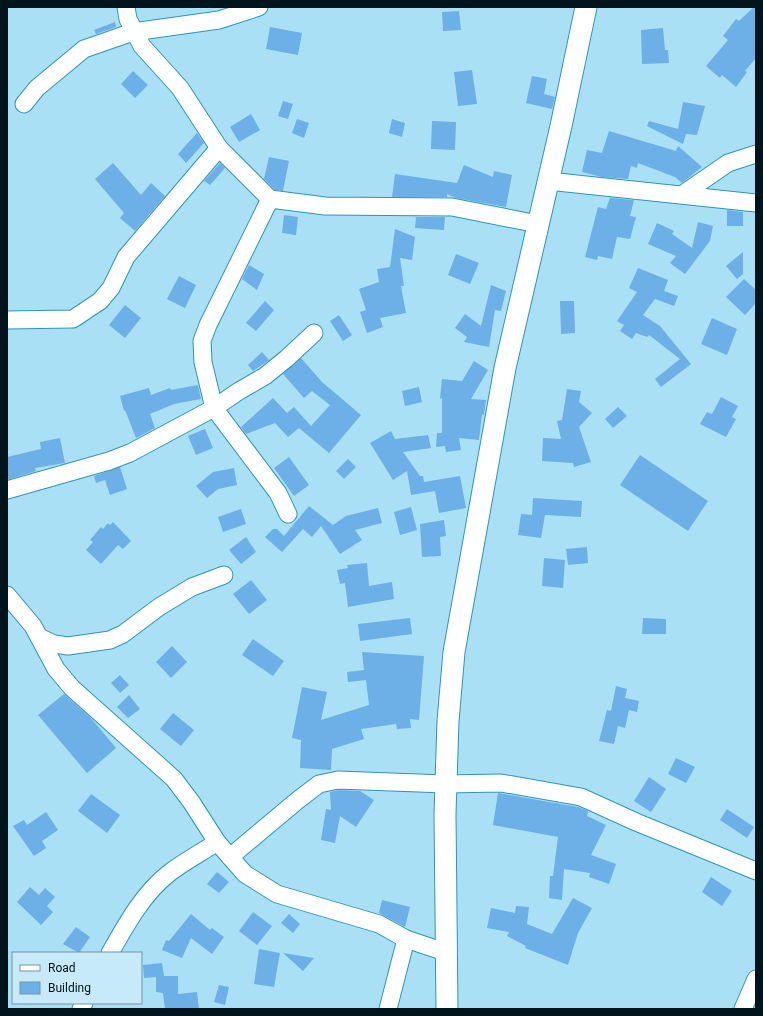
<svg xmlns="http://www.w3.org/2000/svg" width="763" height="1016" viewBox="0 0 763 1016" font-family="Roboto,sans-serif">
<rect width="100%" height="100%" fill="#a9e0f6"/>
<g fill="#6dafe7">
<polygon points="754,7 756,7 756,58 745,71 747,72 736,87 722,75 720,78 706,66 728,40 723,36 736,19 739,21"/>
<polygon points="459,11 461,30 443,31 442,12"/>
<polygon points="115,22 116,27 96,34 94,30"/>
<polygon points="270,27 302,33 298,55 266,49"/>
<polygon points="663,28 665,50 668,50 669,63 642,64 641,30"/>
<polygon points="472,70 477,104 458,106 454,72"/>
<polygon points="133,71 148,85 135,98 121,84"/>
<polygon points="532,76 547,79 544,94 555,97 552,109 526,103"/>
<polygon points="283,101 293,104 288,119 278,116"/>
<polygon points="683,102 705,106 697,135 686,134 683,144 647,126 649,121 678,129"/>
<polygon points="251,114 260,130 239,142 230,127"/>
<polygon points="297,119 309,123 304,138 292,133"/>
<polygon points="392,119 405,123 402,137 389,133"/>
<polygon points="432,121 456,122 455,150 431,149"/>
<polygon points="609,131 676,151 678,146 702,167 682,183 675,177 638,163 637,168 631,166 628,179 602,177 582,172 587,150 602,153"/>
<polygon points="197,133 204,143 186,163 178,154"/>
<polygon points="269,157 289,161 283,191 275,190 264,179"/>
<polygon points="113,163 141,195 151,183 165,196 135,231 120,218 124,213 95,179"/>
<polygon points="220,163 225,168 210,185 204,181"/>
<polygon points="464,165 493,177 494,171 512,175 506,207 456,198 447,194 447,197 392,197 395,174 457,183"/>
<polygon points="610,198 634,200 630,216 636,217 630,239 617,237 612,259 598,256 597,260 585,257 598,207 606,209"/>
<polygon points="727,210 743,212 743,226 727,226"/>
<polygon points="284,215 298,217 296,235 282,233"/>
<polygon points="416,217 445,217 444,230 415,228"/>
<polygon points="698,222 713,226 710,241 685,274 670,263 676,256 648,244 657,223 674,231 672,234 692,248"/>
<polygon points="395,229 415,237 412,260 400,258 404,286 401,286 406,313 380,318 383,327 367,333 360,312 366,310 359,289 379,282 377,269 390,267"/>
<polygon points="743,252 743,274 737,279 726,266"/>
<polygon points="456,254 479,263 470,284 448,275"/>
<polygon points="249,265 264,274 257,290 242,279"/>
<polygon points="638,268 668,280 664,291 678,296 674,306 655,299 643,315 660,326 691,364 661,387 655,379 680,359 649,335 647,337 636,333 632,339 620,331 624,325 617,321 637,292 629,288"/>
<polygon points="179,276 196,285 185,308 167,299"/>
<polygon points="744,279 756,290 756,303 745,315 726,297"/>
<polygon points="491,285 506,291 501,311 495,310 489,347 464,342 467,337 455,328 465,314 481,326"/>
<polygon points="265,301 274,310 256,331 246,323"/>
<polygon points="560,301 574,301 575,333 561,334"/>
<polygon points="125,305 141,318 125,338 109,325"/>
<polygon points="339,315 352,335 343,341 330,321"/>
<polygon points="712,318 737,329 727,355 701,344"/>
<polygon points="262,352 269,360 253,371 248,365"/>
<polygon points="301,358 322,382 361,415 329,453 299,428 288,437 275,423 246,434 241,427 273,398 287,413 294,407 311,426 330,405 312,391 304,398 283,374"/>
<polygon points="474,361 488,370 471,399 486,400 484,415 482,414 479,440 459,438 461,450 446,452 445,446 436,447 437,433 442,433 442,398 440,399 442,379 462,381"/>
<polygon points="198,385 201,399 174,404 150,414 155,428 136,438 125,410 124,411 120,396 149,388 151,395 170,388 171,390"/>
<polygon points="419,387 422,402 405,406 402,391"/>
<polygon points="567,389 581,391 579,402 592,413 579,427 591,462 574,467 573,463 542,461 543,438 561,439 557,421 562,420"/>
<polygon points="721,397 738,406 732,417 736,419 726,437 700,424 707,412 712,414"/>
<polygon points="618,407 627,416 613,428 605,419"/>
<polygon points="205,429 213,448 196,455 188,436"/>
<polygon points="391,431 395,439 428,435 431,448 403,452 420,476 423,476 424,482 460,476 466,508 439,513 435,491 411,495 407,471 393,480 370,443"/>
<polygon points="60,438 65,463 35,468 36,471 7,480 7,457 41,449 40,442"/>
<polygon points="640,455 708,501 688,531 620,485"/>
<polygon points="289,457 309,485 294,496 274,468"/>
<polygon points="348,459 356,467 344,479 336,471"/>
<polygon points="120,467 127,489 110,495 105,480 96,483 94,476"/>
<polygon points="234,468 237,485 218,489 207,498 196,486 213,472"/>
<polygon points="533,498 582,501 581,517 545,515 541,538 518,535 521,514 532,515"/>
<polygon points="309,506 333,525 346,516 378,508 382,523 355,530 362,540 340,554 321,526 312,537 303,529 282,552 265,537 273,529 277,529 284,536"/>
<polygon points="411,507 417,530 400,535 394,512"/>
<polygon points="241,509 246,524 223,532 218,517"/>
<polygon points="444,520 446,536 440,537 441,556 422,557 420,524"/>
<polygon points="113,522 131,541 123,549 118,545 101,564 86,550 93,542 90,540 101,527 103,529 108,523 110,525"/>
<polygon points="246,537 256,552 241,564 229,550"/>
<polygon points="587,547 588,563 568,565 566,549"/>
<polygon points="544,558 565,560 563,588 542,586"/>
<polygon points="367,563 369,586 392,582 394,599 348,607 345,583 340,584 337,570 348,568 347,565"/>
<polygon points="251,580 267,600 249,614 233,594"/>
<polygon points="410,618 412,634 360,641 358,624"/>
<polygon points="643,618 666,619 666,634 642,634"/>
<polygon points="253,639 284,661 273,676 242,655"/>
<polygon points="172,646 187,662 171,678 156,662"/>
<polygon points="362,652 424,656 419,720 410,719 411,728 397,729 396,724 361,729 364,739 332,749 331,770 300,768 301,740 292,738 302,687 327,692 321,720 369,705 366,680 348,682 347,672 364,670"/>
<polygon points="120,675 129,685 120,693 111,683"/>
<polygon points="616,686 627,689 625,698 639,701 637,712 629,710 625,728 618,726 614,744 599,741 607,710 611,711"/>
<polygon points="64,694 90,717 116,748 87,773 38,715"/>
<polygon points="129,695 140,709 128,718 117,707"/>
<polygon points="173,713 194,730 181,746 160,729"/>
<polygon points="676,758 695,767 686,783 668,774"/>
<polygon points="649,777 666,789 651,812 634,801"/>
<polygon points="339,790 360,791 374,800 356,827 340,816 335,843 321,840 326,809 331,810 330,792"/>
<polygon points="498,793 578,807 588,811 587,816 606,825 591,855 616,864 609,884 589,877 590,873 564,869 562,900 549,898 550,876 553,876 558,837 493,825"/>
<polygon points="91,794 120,815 107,833 78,811"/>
<polygon points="727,809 754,827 747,838 720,820"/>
<polygon points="46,812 58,830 42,841 46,848 34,856 13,826 24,820 27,825"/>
<polygon points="217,872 229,882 219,893 207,884"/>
<polygon points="711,877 732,891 722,906 702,892"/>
<polygon points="30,887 39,895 45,888 55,897 47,906 53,912 41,925 17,902"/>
<polygon points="573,898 592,908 578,933 568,965 525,948 526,946 507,936 509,932 487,928 491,908 515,913 516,906 529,907 527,924 552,934"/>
<polygon points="382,900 410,907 405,927 379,913"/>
<polygon points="253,912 272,926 257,945 239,931"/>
<polygon points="191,914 210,930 212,928 224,937 212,954 191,938 182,958 162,950 166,940 169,941"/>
<polygon points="289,914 300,924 293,933 281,923"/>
<polygon points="76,927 90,937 79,953 63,944"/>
<polygon points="259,949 280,953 274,987 254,984"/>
<polygon points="283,953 314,958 303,971"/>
<polygon points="162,963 164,976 162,976 178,976 178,994 197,992 199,1009 165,1009 163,993 156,992 156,977 144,978 143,965"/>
<polygon points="219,985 229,987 225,1005 214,1002"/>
</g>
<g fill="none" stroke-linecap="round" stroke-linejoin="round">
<defs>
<g id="minor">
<polyline points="126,7 128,19 142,46 180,88 219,148 270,199 325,206 452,207 538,224"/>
<polyline points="24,104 37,88 84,49 133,32 219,20 259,7"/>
<polyline points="548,181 756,203"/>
<polyline points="683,194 728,163 756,154"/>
<polyline points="270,199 208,325 202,341 203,362 214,408 278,493 288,514"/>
<polyline points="7,320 73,319 100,301 111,288 126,257 219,148"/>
<polyline points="7,490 109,461 130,453 214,408 239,391 265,376 286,359 314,333"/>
<polyline points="7,595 33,626 56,669 72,688 174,779 192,803 217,842 245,874 277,894 379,924 406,939 445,952"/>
<polyline points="39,637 54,644 68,646 110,640 123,634 159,607 192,587 224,575"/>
<polyline points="230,857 298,800 319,784 338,780 445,784 501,783 581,797 636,822 756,871"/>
<path d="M110 953C126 925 142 895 168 874 183 862 201 853 217 842"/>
<polyline points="81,1009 84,1003"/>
<polyline points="388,1009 406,939"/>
<polyline points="743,1009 756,979"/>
</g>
<polyline id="major" points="447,1009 445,814 448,721 454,652 505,368 561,126 586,7"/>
</defs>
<use href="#minor" stroke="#2d95b9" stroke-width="19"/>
<use href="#major" stroke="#2d95b9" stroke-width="23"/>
<use href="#minor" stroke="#fff" stroke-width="17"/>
<use href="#major" stroke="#fff" stroke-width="21"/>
</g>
<rect width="763" height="1016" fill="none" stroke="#01131b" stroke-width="16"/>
<rect x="12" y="952" width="130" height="52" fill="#c6eaf9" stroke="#7794a0"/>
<rect x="20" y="965" width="20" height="6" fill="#ffffff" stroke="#7794a0"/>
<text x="48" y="972" font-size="12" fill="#01131b">Road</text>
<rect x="20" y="982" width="20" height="12" fill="#6dafe7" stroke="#7794a0"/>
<text x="48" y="992" font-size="12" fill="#01131b">Building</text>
</svg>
